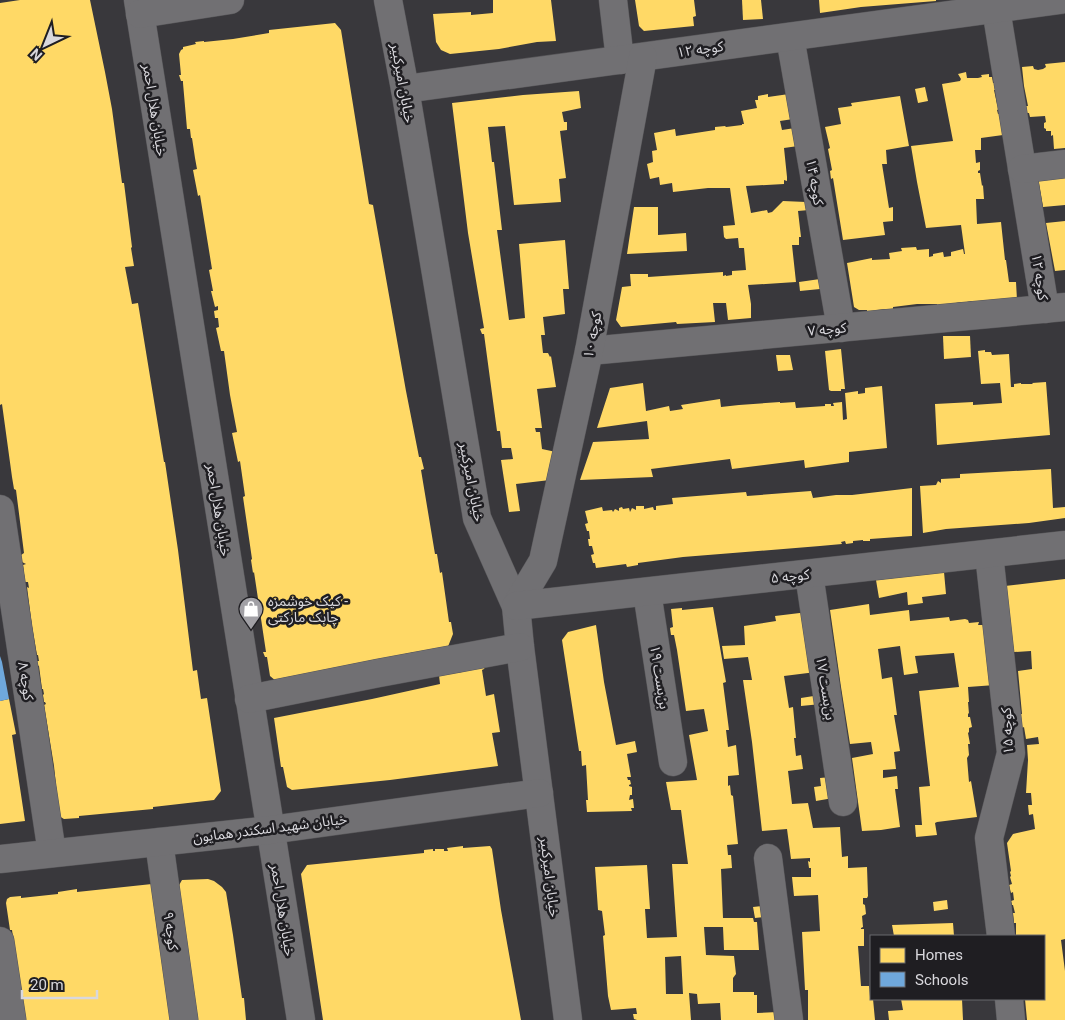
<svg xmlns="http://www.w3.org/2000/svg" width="1065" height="1020" viewBox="0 0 1065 1020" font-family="Roboto,'Noto Sans Arabic',sans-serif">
<rect width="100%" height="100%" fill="#39383c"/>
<g fill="#ffd966" fill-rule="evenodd">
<polygon points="20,0 90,0 105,72 112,109 122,183 124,183 132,247 131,248 134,266 125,267 132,304 138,303 164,462 165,462 178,550 193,671 197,670 201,699 207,698 221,791 214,800 153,807 153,809 79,816 79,818 64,819 59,816 54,766 44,705 46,704 45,702 44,702 43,695 44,694 43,689 42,689 39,666 37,665 37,661 39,661 38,655 37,655 32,626 27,587 29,588 28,582 25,582 23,565 26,564 22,562 21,555 24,553 16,490 14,489 12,477 2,404 0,405 0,3"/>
<polygon points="493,0 551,0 556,41 537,42 499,49 450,54 441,50 436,42 433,14 471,12 471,15 493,13"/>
<polygon points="635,0 694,0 696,16 693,17 694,26 644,31 639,26"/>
<polygon points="742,0 761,0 763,19 743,20"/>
<polygon points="819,0 936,0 936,1 861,7 820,13"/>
<polygon points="335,23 341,30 369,204 373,205 406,391 419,457 421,457 424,469 421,470 435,554 437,554 440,573 442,572 449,622 451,622 453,634 447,649 416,656 415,652 276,681 270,676 267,657 265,657 263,652 266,652 254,572 253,573 251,560 252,559 243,497 245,496 240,461 238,462 232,433 237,432 230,395 224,351 221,351 216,328 219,327 218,318 215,318 214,311 218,310 218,306 215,307 211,291 213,291 209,270 212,269 200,195 198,196 193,170 197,169 195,158 192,138 191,138 190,129 187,129 183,83 183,81 181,81 179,75 181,75 179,54 181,50 183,49 183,47 196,44 195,42 204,41 204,42 233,39 269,33 269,30"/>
<polygon points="1065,62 1065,148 1054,149 1053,135 1051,136 1051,131 1046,131 1046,129 1044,128 1044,123 1046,122 1045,116 1030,117 1029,113 1027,113 1026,106 1028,106 1024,86 1022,67 1033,66 1034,69 1038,70 1043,69 1046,67 1045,64"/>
<polygon points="966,72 967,78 978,78 982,77 981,75 989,74 989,77 992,77 993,83 996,83 996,90 994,90 997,104 999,103 1000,109 997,110 998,114 1001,113 1004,131 1002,132 1003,135 981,138 981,150 975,150 976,163 980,162 980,170 978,171 978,173 980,173 982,186 983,185 984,199 976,199 977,224 1001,222 1005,260 1006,260 1009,282 1016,282 1017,300 972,304 972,301 967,302 968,303 962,303 962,302 937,306 937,304 917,304 893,307 893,310 887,310 887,309 877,310 877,312 867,312 867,310 859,310 854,307 847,263 872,258 872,260 890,259 889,253 902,251 901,248 916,247 917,250 929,249 929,257 933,256 933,254 943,252 944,257 951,256 951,252 963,249 964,254 965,254 961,225 926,228 917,182 911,146 953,141 942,84 960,81 961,79 958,74"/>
<polygon points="925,87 928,101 918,103 915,89"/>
<polygon points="579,91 581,108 562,112 564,122 567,122 567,130 560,131 566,178 559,179 561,202 514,205 505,126 488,127 492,162 494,162 495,170 502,230 497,230 509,320 525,318 519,244 565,240 569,289 563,289 565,314 543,317 545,335 541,335 543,353 548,353 550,357 551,356 556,387 537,389 542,428 535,428 536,432 540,432 542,449 556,452 550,480 516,484 520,511 509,512 501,460 513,459 511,448 502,448 500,431 497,431 484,334 482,334 480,329 484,328 468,233 452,103 523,95"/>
<polygon points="768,94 768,97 789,94 793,119 780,121 782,130 795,128 798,146 784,148 787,177 787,181 784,180 784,184 746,186 751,213 767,210 768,213 772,212 783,201 806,202 809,210 798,211 801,237 799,237 799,245 792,245 796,282 748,285 751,304 751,318 728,320 726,303 713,303 715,322 677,324 676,322 621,327 616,320 622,287 631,286 630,274 648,274 648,277 723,272 723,276 726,275 726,276 732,275 732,271 746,270 744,248 739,248 738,238 726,239 724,237 723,226 735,225 730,188 708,188 673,192 672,183 660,185 659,177 650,179 647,164 653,162 652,151 657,150 654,133 675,129 676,136 715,130 715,127 725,126 726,127 742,125 742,124 744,124 741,111 757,108 755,100 758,100 758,96"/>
<polygon points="900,96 909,146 886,150 887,164 882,164 889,208 893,207 893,221 883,222 885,235 843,240 833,178 831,179 830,171 832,170 828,149 830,148 825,127 841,124 838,108 852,106 851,103"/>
<polygon points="1065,169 1065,205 1043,207 1037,172"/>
<polygon points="634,207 658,207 658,235 686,233 687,251 627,254"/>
<polygon points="1065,221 1065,270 1055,271 1046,223"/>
<polygon points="820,279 820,289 800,291 799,282"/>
<polygon points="943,336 970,336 971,357 944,359"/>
<polygon points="841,349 845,389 841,389 841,391 831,391 829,390 825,351"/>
<polygon points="985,350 985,352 991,352 992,355 1009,354 1011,387 1014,387 1014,384 1021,383 1021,384 1033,384 1032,383 1046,382 1050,435 937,445 935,404 973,402 973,405 1002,403 1000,383 981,384 978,351"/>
<polygon points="776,355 790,355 793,370 778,371"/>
<polygon points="643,383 646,411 669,406 670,411 683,409 681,405 720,399 721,407 739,405 780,402 780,403 795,402 796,408 825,406 825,404 831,404 831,406 834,406 833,403 842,402 843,420 847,419 845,393 858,391 858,394 865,393 865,388 882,386 887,448 849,452 849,462 805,468 804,460 732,469 730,459 651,469 653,477 580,480 593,442 649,439 647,421 597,428 610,388"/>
<polygon points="1051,469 1053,508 1065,507 1065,518 1029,523 946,529 923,533 920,486 936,485 938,481 941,483 941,479 960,478 960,474"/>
<polygon points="912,488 912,536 870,539 870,541 863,541 863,540 853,541 853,543 846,544 845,541 841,542 842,544 820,546 683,557 638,563 638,565 627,567 626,564 596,568 595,563 593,563 591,555 594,554 592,546 589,546 588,539 590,539 589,531 587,531 585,524 588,523 585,511 602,507 603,511 612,510 613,512 615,509 619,511 619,508 622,507 623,509 629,508 630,512 632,508 636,510 636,506 644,506 644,509 653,507 654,510 656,510 656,506 673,504 672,498 746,492 747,496 811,491 813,498 836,495 852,495"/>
<polygon points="944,572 946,594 922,597 923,603 908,605 907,592 879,598 876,580"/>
<polygon points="1065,579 1065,939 1061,940 1065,971 1065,1020 1027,1020 1025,999 1044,999 1044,936 1016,936 1016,923 1014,923 1013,913 1015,913 1013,905 1012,905 1011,901 1014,900 1013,892 1011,893 1009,885 1012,884 1010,877 1011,876 1010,872 1011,871 1007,843 1013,834 1035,829 1033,814 1029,815 1028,805 1032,805 1031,793 1026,793 1028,760 1027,745 1039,744 1038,737 1026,739 1024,727 1022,728 1020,714 1022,714 1018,671 1032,669 1031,651 1014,652 1007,609 1005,586"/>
<polygon points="869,604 870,615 909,610 910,621 949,617 950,621 965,619 968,620 969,623 979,622 978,625 984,625 995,685 968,687 969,702 968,702 969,714 968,713 968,717 970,717 972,727 969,728 969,732 968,733 970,744 968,744 969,755 967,758 969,782 971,781 977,817 937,822 935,823 937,835 916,837 915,825 922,825 919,787 930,786 919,691 959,687 954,653 915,656 918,673 904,675 900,646 878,649 882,679 892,677 897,715 894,715 900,751 894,752 896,769 883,770 883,778 897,776 898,789 895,789 900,827 881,830 862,831 852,758 873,754 871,742 850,744 841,687 830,610"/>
<path d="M713 607 726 682 723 683 729 730H726L728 747 736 745 739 775 728 776V786L730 785 731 795 733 796 738 844 727 845 728 855H731L732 868 721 869 723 918H753L754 922H757L759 950H724L723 927H704L706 955 734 956 736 974 733 978V992H754V995H757V1013L778 1012 779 1020H721L720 1003 698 1004 697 994 689 993 691 1020H637L634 1019 633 1014H637L636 1008 611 1010 608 996 603 936 605 935 602 911 598 910 595 867 647 865 650 909H645L647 938 677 937 672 864H688L681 810H671L666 782 697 780 689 735 708 731 704 709 686 711 677 650 674 635H671L670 628 673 627 671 609 682 608V610ZM681 956 683 994H666L665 957Z"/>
<polygon points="808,612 816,672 784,676 789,708 793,707 796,738 794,738 796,756 801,755 803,769 788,771 792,804 808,803 813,828 840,827 842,857 848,856 848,868 867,867 868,896 867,898 863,898 863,904 865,905 866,914 862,916 863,927 861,928 861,929 864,929 864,946 858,946 861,986 869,986 870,997 871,997 871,999 873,999 875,1020 808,1020 808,990 805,990 802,932 820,931 818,895 794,896 792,877 811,877 811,868 809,868 808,861 810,862 810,858 791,859 787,829 762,831 752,742 743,680 752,680 748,657 724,659 722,646 745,645 744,626 776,621 775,616"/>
<polygon points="596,625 604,682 616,745 635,741 637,752 627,754 631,777 627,777 628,780 630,780 631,784 629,785 629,786 632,787 632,795 630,795 629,800 633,799 634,808 631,808 632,811 587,812 586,800 588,800 586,765 582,766 581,751 579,751 562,640 568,632"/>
<polygon points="460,660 485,667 484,669 482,670 486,696 494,694 500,732 492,733 498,766 390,780 292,790 287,787 283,767 281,767 274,718 372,699 440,684 439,675 462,672"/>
<polygon points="820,695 821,704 801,706 801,698"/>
<polygon points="9,699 16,734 12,735 25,821 0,824 0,701"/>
<polygon points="831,777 833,798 816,801 814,787 821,786 820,778"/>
<polygon points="463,846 463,848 490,846 492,849 501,910 521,1020 323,1020 301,874 307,865 424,853 424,850 433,849 433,851 435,851 435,849 444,849 444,851 448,851 447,848"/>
<polygon points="208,879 214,881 222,887 226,892 233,935 242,998 244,998 246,1020 198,1020 178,887 182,880"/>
<polygon points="152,884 171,1020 25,1020 12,930 10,930 6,903 7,899 10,897 21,896 21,898 58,894 58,892 77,889 77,892"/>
<polygon points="947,900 948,909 934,911 933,902"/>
<polygon points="762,906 764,917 755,918 753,907"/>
<polygon points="953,923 954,936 894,936 892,925"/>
<polygon points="901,999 962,999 963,1020 889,1020 888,1011 903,1010"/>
</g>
<polygon fill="#6fa8dc" points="0,656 2,662 9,699 0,701"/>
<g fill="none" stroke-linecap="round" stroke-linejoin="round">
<defs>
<g id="minor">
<polyline points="138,0 301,1020"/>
<polyline points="388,0 405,89 477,518 516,606 520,647 568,1020"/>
<polyline points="613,0 620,60"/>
<polyline points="996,9 1045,309"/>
<polyline points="140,14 230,0"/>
<polyline points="790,37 841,328"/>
<polyline points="405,89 1060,0"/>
<polyline points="1022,169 1065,164"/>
<polyline points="589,351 1065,307"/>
<polyline points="0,509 52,853"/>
<polyline points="989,554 1011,753 989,838 1001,936"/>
<polyline points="809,574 843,802"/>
<polyline points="647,592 673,762"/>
<polyline points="516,606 543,561 589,351 643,57"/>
<polyline points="516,606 1065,545"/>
<polyline points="249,699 379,673 520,647"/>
<polyline points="159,842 184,1020"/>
<polyline points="768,858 789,1020"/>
<polyline points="0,859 270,830 539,793"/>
<polyline points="0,941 12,1020"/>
<polyline points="1009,999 1011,1020"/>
</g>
</defs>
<use href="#minor" stroke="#565558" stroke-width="29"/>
<use href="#minor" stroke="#717073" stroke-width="28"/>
</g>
<defs>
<symbol id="shop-pin" viewBox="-11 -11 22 30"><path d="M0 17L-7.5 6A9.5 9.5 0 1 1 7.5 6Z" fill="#a1a0a5" stroke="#1f1e22"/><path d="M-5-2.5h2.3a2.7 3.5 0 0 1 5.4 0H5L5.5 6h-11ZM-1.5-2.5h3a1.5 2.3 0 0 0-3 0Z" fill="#fff"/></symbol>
</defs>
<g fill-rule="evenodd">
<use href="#shop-pin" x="237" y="595" width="28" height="38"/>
</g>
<g text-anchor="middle" stroke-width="5" stroke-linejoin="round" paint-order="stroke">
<g font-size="14" fill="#d9d8dd" stroke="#1f1e22">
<text transform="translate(700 49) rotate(-8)" y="5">کوچه ۱۲</text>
<text transform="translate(403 83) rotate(80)" y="5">خیابان امیرکبیر</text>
<text transform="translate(155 110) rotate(81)" y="5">خیابان هلال احمر</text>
<text transform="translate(815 182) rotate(80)" y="5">کوچه ۱۴</text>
<text transform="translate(1040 277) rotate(81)" y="5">کوچه ۱۲</text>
<text transform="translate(827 329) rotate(-5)" y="5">کوچه ۷</text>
<text transform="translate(592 335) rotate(-79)" y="5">کوچه ۱۰</text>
<text transform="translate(472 482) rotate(79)" y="5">خیابان امیرکبیر</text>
<text transform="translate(219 510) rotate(81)" y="5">خیابان هلال احمر</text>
<text transform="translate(790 576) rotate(-6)" y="5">کوچه ۵</text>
<text transform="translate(660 677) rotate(81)" y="5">بن‌بست ۱۹</text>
<text transform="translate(26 681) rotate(81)" y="5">کوچه ۸</text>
<text transform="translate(826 688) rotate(81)" y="5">بن‌بست ۱۷</text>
<text transform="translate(1007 731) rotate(-93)" y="5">کوچه ۱۵</text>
<text transform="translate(270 828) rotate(-7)" y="5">خیابان شهید اسکندر همایون</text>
<text transform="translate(550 877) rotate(83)" y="5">خیابان امیرکبیر</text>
<text transform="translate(283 910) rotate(81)" y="5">خیابان هلال احمر</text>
<text transform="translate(171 931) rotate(82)" y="5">کوچه ۹</text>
</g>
<g font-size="14" fill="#d9d8dd" stroke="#1f1e22" text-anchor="start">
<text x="268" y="606">کیک خوشمزه -<tspan x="268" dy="16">چابک مارکتی</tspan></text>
</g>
</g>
<rect x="870" y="935" width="175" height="65" fill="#1f1e22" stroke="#69686d"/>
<rect x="880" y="948" width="25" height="15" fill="#ffd966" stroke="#69686d"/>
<text x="915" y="960" font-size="15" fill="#d9d8dd">Homes</text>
<rect x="880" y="972" width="25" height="15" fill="#6fa8dc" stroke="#69686d"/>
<text x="915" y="985" font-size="15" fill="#d9d8dd">Schools</text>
<g transform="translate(45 45) rotate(223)" stroke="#1f1e22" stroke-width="4" paint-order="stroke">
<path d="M0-4L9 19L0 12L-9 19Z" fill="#d9d8dd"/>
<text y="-8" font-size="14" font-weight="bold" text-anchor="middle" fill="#d9d8dd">N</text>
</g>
<path d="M22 990v8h75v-8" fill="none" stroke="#d9d8dd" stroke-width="2.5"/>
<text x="30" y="990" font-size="15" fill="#d9d8dd" stroke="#1f1e22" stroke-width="4" paint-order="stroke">20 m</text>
</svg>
